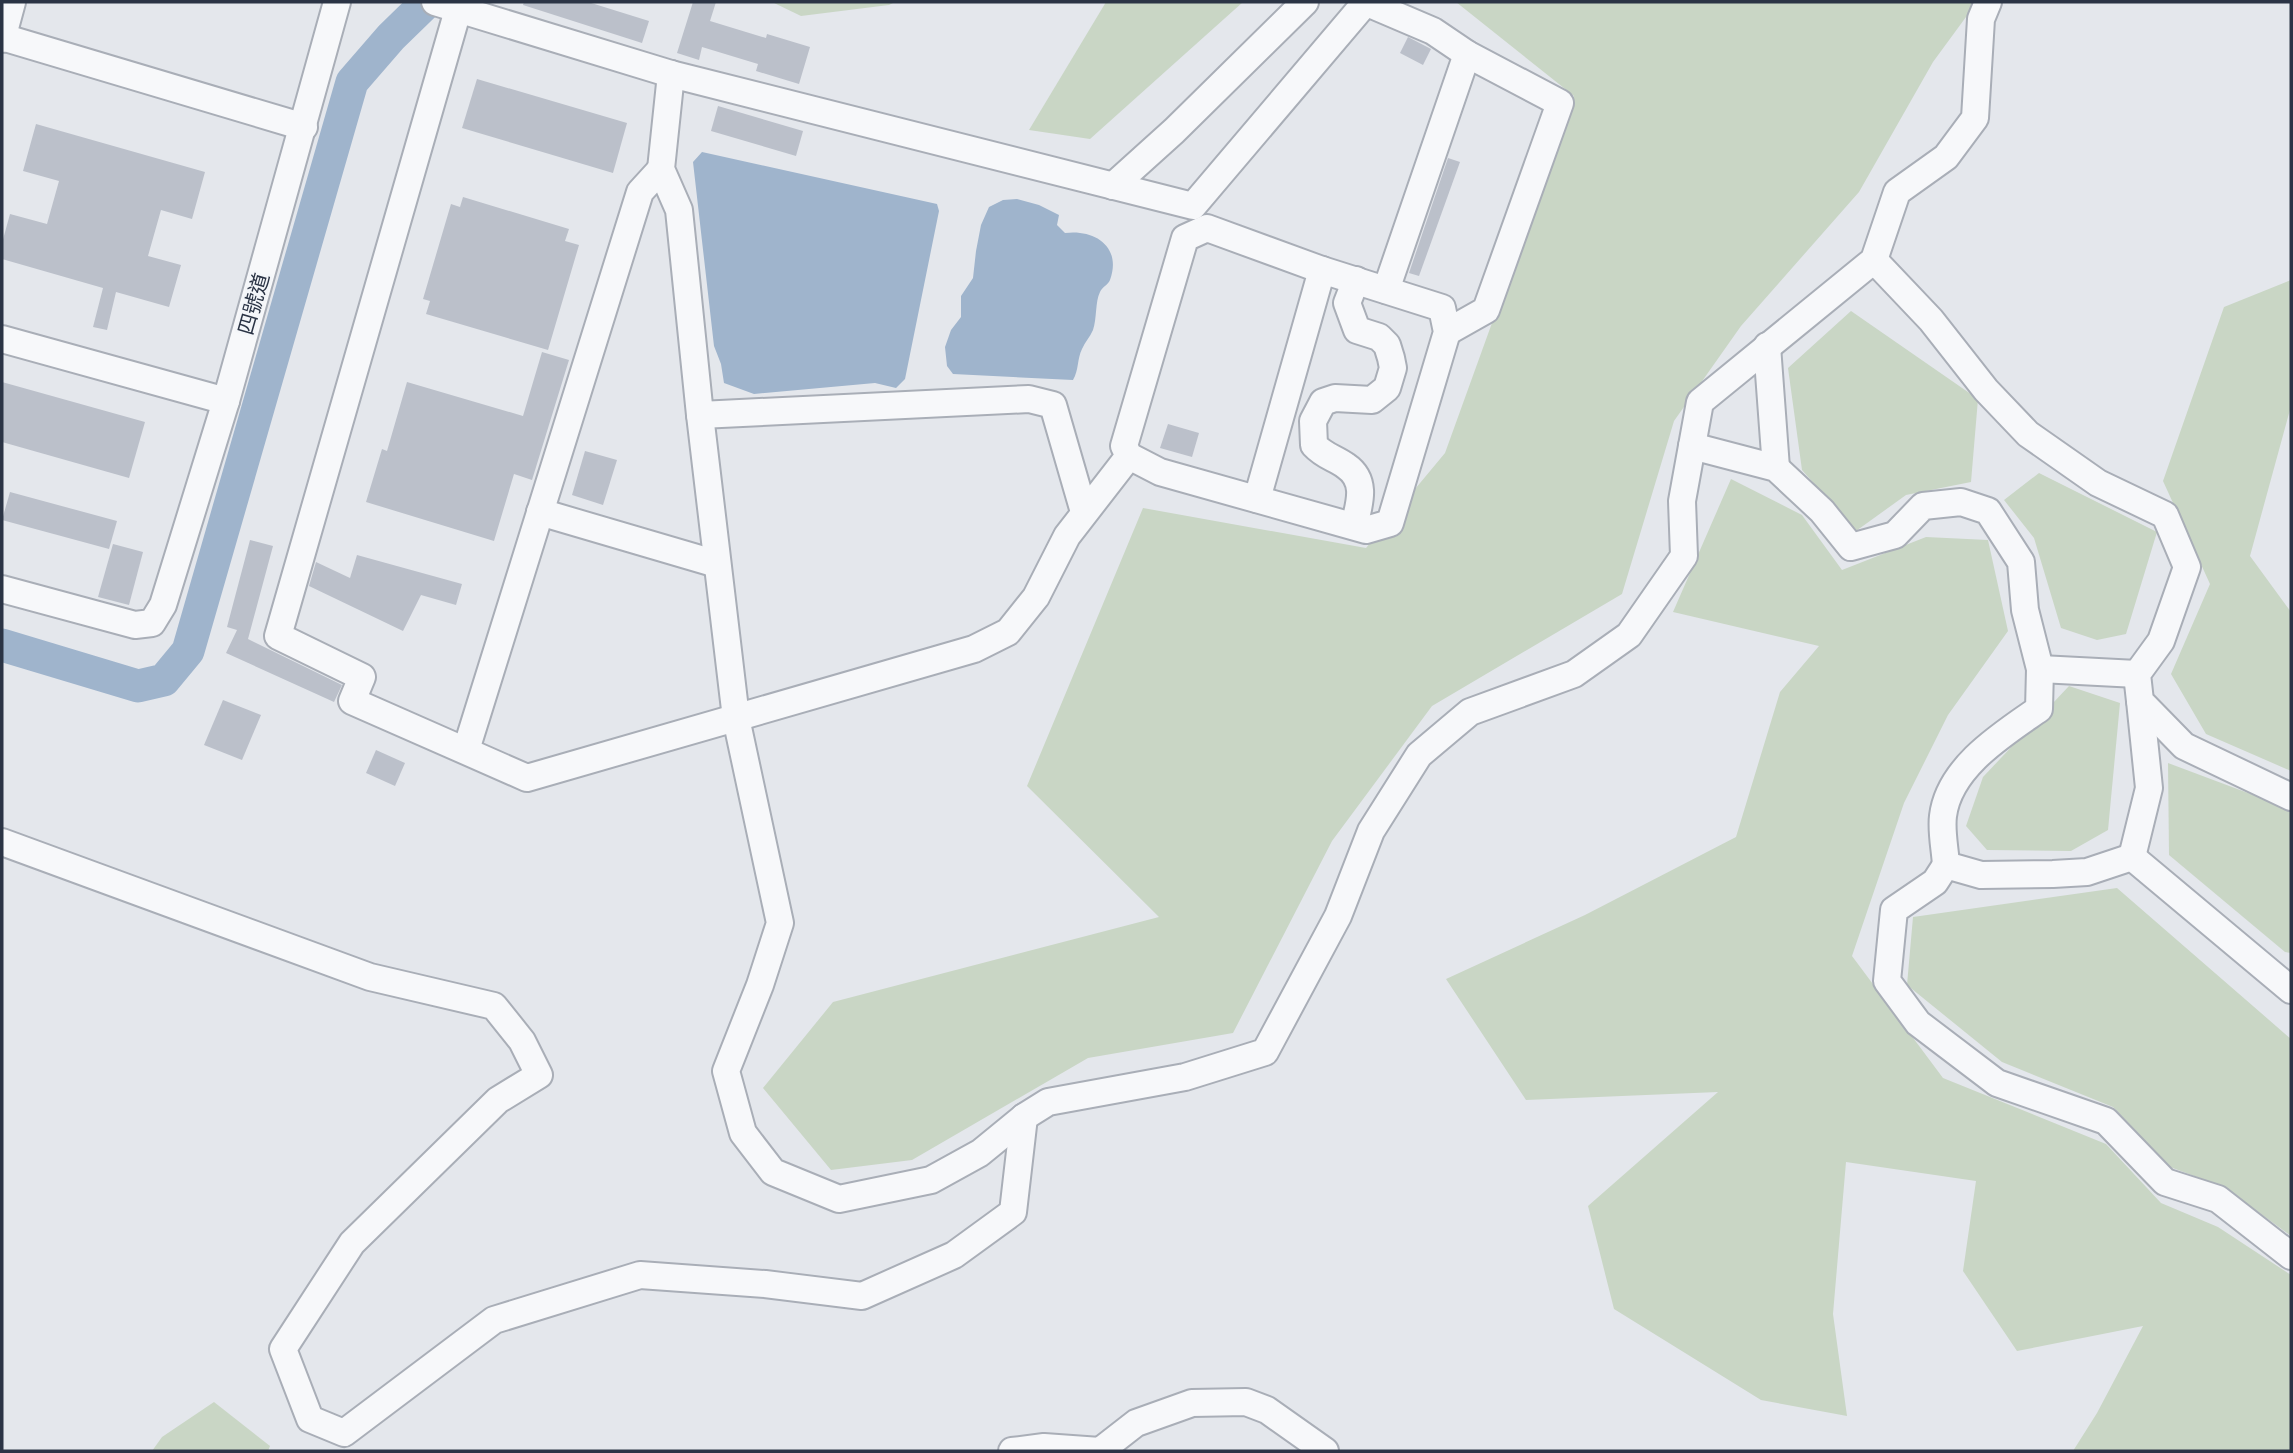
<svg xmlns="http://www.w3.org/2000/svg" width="2293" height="1453" viewBox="0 0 2293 1453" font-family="Poppins,'Noto Sans TC',sans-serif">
<rect width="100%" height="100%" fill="#e4e7ec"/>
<g fill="#c9d6c5">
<polygon points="772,2 895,2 889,5 801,16"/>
<polygon points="1106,2 1243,2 1090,139 1029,130"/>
<polygon points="1456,2 1977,2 1933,62 1859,192 1741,326 1674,421 1622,594 1432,706 1332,841 1233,1033 1088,1058 912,1160 831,1170 763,1088 833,1002 1159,917 1027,786 1143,508 1366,548 1445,453 1574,96"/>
<polygon points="2291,280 2291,406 2250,556 2291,612 2291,771 2206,734 2171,674 2210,584 2163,481 2224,307"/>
<polygon points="1851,311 1978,399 1971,482 1906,495 1856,531 1802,470 1788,368"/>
<polygon points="2039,473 2157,532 2126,634 2097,640 2061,628 2034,538 2004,500"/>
<polygon points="1731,479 1802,515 1842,570 1926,537 1988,540 2008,631 1948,715 1904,803 1852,956 1943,1078 2106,1144 2161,1203 2218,1227 2291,1275 2291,1451 2073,1451 2097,1413 2143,1326 2017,1351 1963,1271 1976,1181 1846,1162 1833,1314 1847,1416 1761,1400 1614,1309 1588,1206 1718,1092 1526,1100 1446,979 1585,915 1736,837 1780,692 1819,646 1673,612"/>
<polygon points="2069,686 2120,703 2108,830 2071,851 1987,850 1966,826 1983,777"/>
<polygon points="2168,763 2291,809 2291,953 2285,952 2169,855"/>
<polygon points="2117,888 2291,1039 2291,1236 2224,1187 2170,1167 2113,1107 2002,1062 1907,985 1913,917"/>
<polygon points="214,1402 270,1446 268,1451 152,1451 162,1437"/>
</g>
<g fill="#9fb4cc">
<polygon points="702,152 937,204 939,211 905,379 896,388 875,383 754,394 724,383 721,364 714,346 693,162"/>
<path d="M1017 199 1039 205 1059 215 1057 225 1065 233C1095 229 1122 247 1110 280 1108 285 1102 287 1100 292 1095 302 1097 319 1093 330 1090 337 1085 342 1082 349 1077 359 1079 370 1073 380L953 374 947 366 945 347 951 330 961 317V296L973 278 976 251 981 225 989 207 1003 200Z"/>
</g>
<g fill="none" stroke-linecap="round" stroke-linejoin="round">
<polyline stroke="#9fb4cc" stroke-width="33" points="2,645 138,686 164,680 188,651 352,82 391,37 427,2"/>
</g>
<g fill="#bbc0ca">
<polygon points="524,2 588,2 649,21 642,43 523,5"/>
<polygon points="693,2 716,2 710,21 766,38 767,34 810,47 799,84 756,71 758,64 702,47 699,60 677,53"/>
<polygon points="1408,37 1431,49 1423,65 1400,53"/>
<polygon points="477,79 627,123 613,173 462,128"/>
<polygon points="718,106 803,131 796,156 711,131"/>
<polygon points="36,124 205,172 192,219 161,210 148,256 181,265 169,307 116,292 107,330 93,327 103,288 2,259 2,243 10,214 47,224 59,181 23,171"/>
<polygon points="1448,158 1460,162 1419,276 1409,273"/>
<polygon points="463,197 569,229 565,241 579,245 548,350 426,314 430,301 423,299 451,204 460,207"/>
<polygon points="542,352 569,360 532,480 514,474 494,541 366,502 382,449 387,451 407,382 523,416"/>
<polygon points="2,382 145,422 129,478 2,442"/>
<polygon points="1168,424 1199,433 1192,457 1160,448"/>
<polygon points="585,451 617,460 603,505 572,495"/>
<polygon points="10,492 117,521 109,549 2,520"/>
<polygon points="250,540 273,546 248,639 342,685 334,702 226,653 237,630 227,627"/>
<polygon points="113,544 143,552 129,605 98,597"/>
<polygon points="357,555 462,584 456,605 421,595 403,631 309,586 316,562 350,578"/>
<polygon points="223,700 261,715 242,760 204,745"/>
<polygon points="376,750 405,763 395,786 366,773"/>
</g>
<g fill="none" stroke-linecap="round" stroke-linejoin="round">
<defs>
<g id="minor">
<polyline points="435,2 671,74 1193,206 1366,2"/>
<polyline points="1365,2 1433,31 1467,54 1560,103 1486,310 1447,332"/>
<polyline points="458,10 278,636 362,677 352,701 527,778 974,649 1008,632 1036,597 1067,536 1129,456 1160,472 1366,530 1390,523 1447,332 1442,308 1322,270 1207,228 1185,238 1124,446 1129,456"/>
<polyline points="2,37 304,127"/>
<polyline points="2,39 12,2"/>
<polyline points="671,74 661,169 679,210 700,415 736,718 780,923 760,985 726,1071 743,1133 773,1172 839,1199 931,1180 980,1153 1024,1117 1048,1102 1185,1077 1265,1052 1338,916 1371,831 1419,755 1470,712 1574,674 1629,635 1684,556 1682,501 1700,402 1874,260 1897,192 1946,157 1975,118 1981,19 1988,2"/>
<polyline points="1113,186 1174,131 1305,2"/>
<polyline points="1874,260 1931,320 1986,390 2028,434 2098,483 2165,515 2187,567 2161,641 2137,674 2140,701 2184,746 2291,797"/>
<polyline points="1386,290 1467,54"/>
<polyline points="2,339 226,401"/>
<polyline points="1767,346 1776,468"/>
<polyline points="700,415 1029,399 1053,405 1084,512"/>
<path d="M1692 446 1776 468 1822 511 1851 547 1895 535 1923 506 1961 502 1988 511 2021 562 2025 610 2040 669 2039 709C2003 734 1949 767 1943 816 1941 831 1945 849 1946 865L1981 875 2053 874 2087 872 2132 857 2291 990"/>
<polyline points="1257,499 1322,270"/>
<polyline points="540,512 717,564"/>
<path d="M1354 526C1359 505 1368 481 1346 466 1335 458 1324 456 1314 445L1313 421 1323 402 1335 398 1372 400 1387 388 1393 368 1391 358 1387 345 1379 337 1357 330 1347 303 1356 280"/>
<polyline points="2,589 135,625 152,623 163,605 226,401 337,2"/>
<polyline points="2040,669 2137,674"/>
<polyline points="466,750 640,192 661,169"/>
<polyline points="2,842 370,977 494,1006 522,1041 539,1075 498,1100 352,1243 283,1349 310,1419 344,1433 494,1320 640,1275 765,1284 862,1296 954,1255 1013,1212 1024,1117"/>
<polyline points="2132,857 2149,788 2140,701"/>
<polyline points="1946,865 1935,882 1894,910 1887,981 1918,1023 1997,1083 2106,1121 2165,1182 2218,1199 2291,1256"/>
<polyline points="1012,1451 1044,1447 1100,1451"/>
<polyline points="1100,1451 1136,1423 1192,1403 1246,1402 1267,1410 1325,1451"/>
</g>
</defs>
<use href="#minor" stroke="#a9aeb7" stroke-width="30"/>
<use href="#minor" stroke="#f7f8fa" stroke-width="26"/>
</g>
<g text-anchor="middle" stroke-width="5" stroke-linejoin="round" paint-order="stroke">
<g font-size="21" fill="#2b3445" stroke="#f4f6f9">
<text transform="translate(254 304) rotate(-74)" y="7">四號道</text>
</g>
</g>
<rect width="2293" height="1453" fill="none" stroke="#2b3445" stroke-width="7"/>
</svg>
